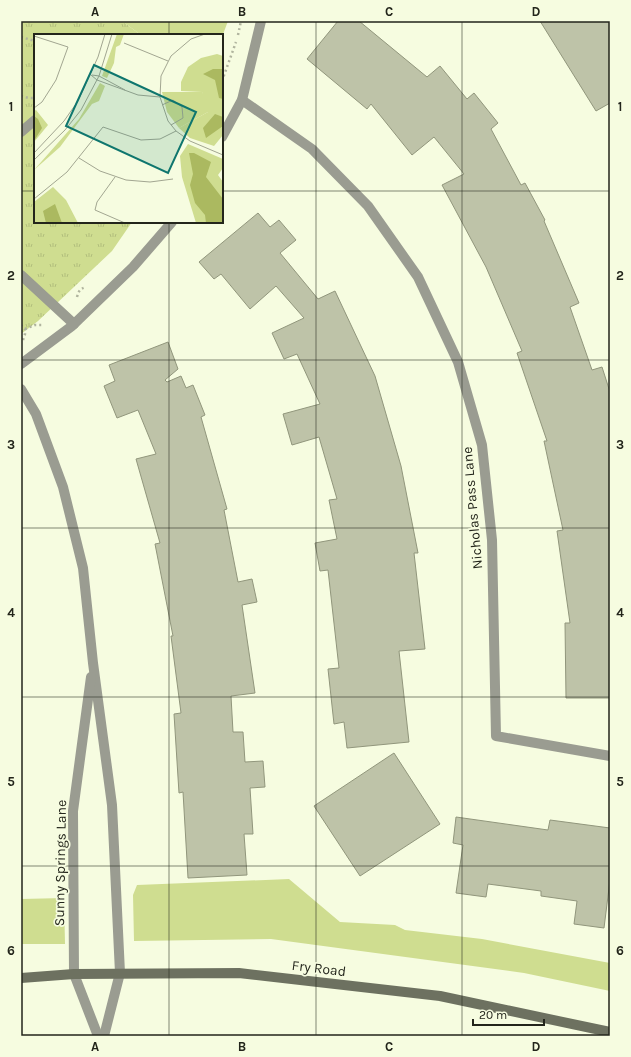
<svg xmlns="http://www.w3.org/2000/svg" width="631" height="1057" viewBox="0 0 631 1057" font-family="Karla,sans-serif">
<defs>
<pattern id="park-tufts" width="24" height="20" patternUnits="userSpaceOnUse"><rect width="24" height="20" fill="#cfdd90"/><path d="M3 7l-1-3M5 7V3M7 7l1-3M15 17l-1-3M17 17v-4M19 17l1-3" fill="none" stroke="#b1be7c"/></pattern>
</defs>
<rect width="100%" height="100%" fill="#f6fce0"/>
<g fill="#cfdd90">
<polygon points="122,21 228,21 222,37 222,35 141,35"/>
<polygon points="289,879 340,922 395,925 405,930 482,939 610,963 610,991 524,973 271,939 134,941 133,895 137,885"/>
<polygon points="64,898 65,944 21,944 21,899"/>
</g>
<polygon fill="url(#park-tufts)" points="21,21 122,21 141,35 35,35 35,222 132,222 112,251 38,321 21,334"/>
<g fill="#bec3a8" stroke="#91967c">
<polygon points="338,21 359,21 427,77 440,66 467,99 474,93 498,123 491,129 521,185 525,183 545,220 544,221 579,303 570,307 592,370 602,367 610,392 610,698 566,698 565,623 570,623 557,531 563,530 544,441 547,441 517,353 522,351 486,267 442,185 464,174 434,137 412,155 371,104 367,109 307,59"/>
<polygon points="540,21 610,21 610,103 596,111"/>
<polygon points="258,213 270,227 279,220 296,240 280,253 318,299 335,291 375,376 401,466 418,553 414,553 425,649 399,651 409,742 347,748 344,722 334,724 328,669 339,668 328,570 320,571 315,543 337,539 329,500 337,499 319,437 292,445 283,414 320,404 297,354 284,359 272,333 304,318 276,286 250,309 221,274 214,279 199,262"/>
<polygon points="168,342 178,369 165,380 167,382 181,376 186,388 193,385 205,415 201,417 227,509 224,510 238,582 252,579 257,602 242,605 255,693 231,696 233,732 243,732 245,762 263,761 265,787 250,788 253,834 244,834 247,875 188,878 183,792 179,793 174,714 181,713 171,636 173,636 155,544 160,543 136,459 156,454 138,410 117,418 104,386 115,381 109,365"/>
<polygon points="394,753 440,824 360,876 314,806"/>
<polygon points="456,817 548,830 550,820 610,828 610,880 604,928 574,924 577,901 541,896 541,891 488,884 486,897 456,893 463,845 453,843"/>
</g>
<g fill="none" stroke-linecap="round" stroke-linejoin="round">
<g stroke="#b0b49e" stroke-width="2.5" stroke-dasharray="2 3" stroke-linecap="butt">
<polyline points="238,35 241,21"/>
<polyline points="21,37 35,41"/>
<polyline points="222,81 236,42"/>
<polyline points="21,96 29,98 35,98"/>
<path d="M77 297C79 290 80 289 86 287"/>
<polyline points="21,325 25,329"/>
<polyline points="25,329 35,325 42,325"/>
<polyline points="23,340 25,334 25,329"/>
</g>
<g stroke="#9a9c91" stroke-width="10">
<polyline points="21,132 35,120"/>
<polyline points="21,275 74,324"/>
</g>
<g stroke="#9a9c91" stroke-width="10">
<polyline points="242,100 312,149 368,206 418,277 458,362 482,445 492,540 496,736 610,756"/>
<polyline points="222,137 242,100 261,21"/>
<polyline points="21,364 72,326 133,267 172,222"/>
<polyline points="21,389 36,414 63,487 83,568 93,663 112,805 120,973 104,1036"/>
<polyline points="91,677 73,811 74,974 98,1036"/>
</g>
<polyline stroke="#6d7160" stroke-width="10" points="21,978 74,974 239,973 440,996 610,1032"/>
</g>
<path fill="none" stroke="#23251b" stroke-width="1" stroke-opacity="0.55" d="M169 21V35M316 21V1036M462 21V1036M21 191H35M222 191H610M169 222V1036M21 360H610M21 528H610M21 697H610M21 866H610"/>
<g text-anchor="middle" stroke-width="3.5" stroke-linejoin="round" paint-order="stroke">
<g font-size="14" fill="#23251b" stroke="#f6fce0">
<text transform="translate(472 508) rotate(-95)" y="5">Nicholas Pass Lane</text>
<text transform="translate(60 863) rotate(-89)" y="5">Sunny Springs Lane</text>
<text transform="translate(319 968) rotate(7)" y="5">Fry Road</text>
</g>
</g>
<g transform="translate(34 34)">
<rect width="189" height="189" fill="#f6fce0"/>
<path d="M83 0H90L86 11 82 13 80 29 73 44 68 42ZM183 20 189 22V101L180 112 156 104 145 94 174 78 168 58 147 57V48L154 33 167 24ZM66 49 71 52 65 67 58 70 26 113 0 136 45 85ZM2 76 14 91 0 108V77ZM154 110 189 125V134L184 141 189 148V189H162L148 143 146 122ZM19 153 32 166 44 189H0V168Z" fill="#cfdd90"/>
<path d="M128 58H168L176 71 174 78 145 94 133 78Z" fill="#cfdd90"/>
<path d="M179 35H189V65L185 64 181 46 169 40ZM181 80 189 83V92L172 104 169 94ZM0 82 4 85 8 94 0 107ZM155 119H160L177 128 172 143 189 165V189H172L171 181 161 169 156 151 159 140ZM21 170 28 189H12L9 177Z" fill="#abb960"/>
<path fill="none" stroke="#a2a691" stroke-width="1" d="M171 0 157 5 137 22 127 42 126 63 134 87 142 97 156 107 189 121M0 2 34 13 22 46 8 68 0 74M90 9 134 27M57 41 63 46 104 61 126 63M58 41 65 42 91 56M128 71 139 66 148 73 149 84 137 91M0 119 30 87 44 67 64 23 71 0M45 124 66 137 92 146 116 148 139 145M0 126 31 96 47 76 65 42 78 0M81 143 63 168 61 176 91 189M0 165 33 138 69 93 107 106 126 105 142 97"/>
<path fill="#0f766e" fill-opacity="0.15" stroke="#0f766e" stroke-width="2" d="M60 31 162 78 134 139 32 92Z"/>
<rect width="189" height="189" fill="none" stroke="#23251b" stroke-width="2"/>
</g>
<rect width="631" height="1057" fill="none" stroke="#f6fce0" stroke-width="44"/>
<path d="M473 1019v6h71v-6" fill="none" stroke="#23251b" stroke-width="2"/>
<text x="479" y="1019" font-size="12" fill="#23251b" stroke="#f6fce0" stroke-width="3" paint-order="stroke">20 m</text>
<rect x="22" y="22" width="587" height="1013" fill="none" stroke="#23251b" stroke-width="1.5"/>
<g font-size="13" text-anchor="middle" font-weight="bold" fill="#23251b">
<text x="95" y="16">A</text>
<text x="242" y="16">B</text>
<text x="389" y="16">C</text>
<text x="536" y="16">D</text>
<text x="11" y="111">1</text>
<text x="620" y="111">1</text>
<text x="11" y="280">2</text>
<text x="620" y="280">2</text>
<text x="11" y="449">3</text>
<text x="620" y="449">3</text>
<text x="11" y="617">4</text>
<text x="620" y="617">4</text>
<text x="11" y="786">5</text>
<text x="620" y="786">5</text>
<text x="11" y="955">6</text>
<text x="620" y="955">6</text>
<text x="95" y="1051">A</text>
<text x="242" y="1051">B</text>
<text x="389" y="1051">C</text>
<text x="536" y="1051">D</text>
</g>
</svg>
